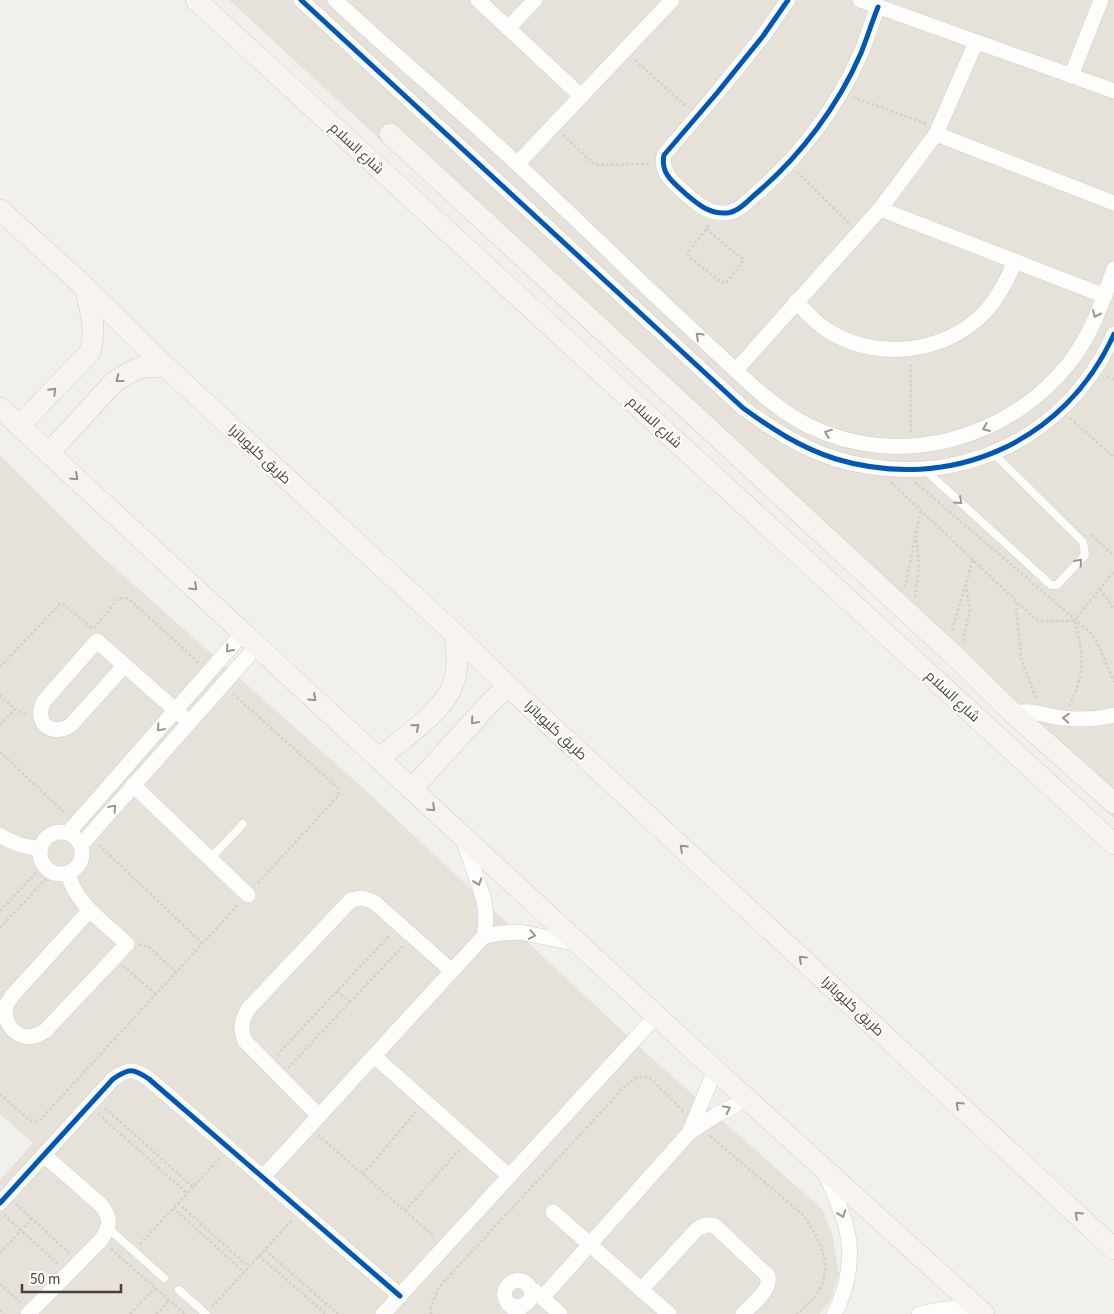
<svg xmlns="http://www.w3.org/2000/svg" width="1114" height="1314" viewBox="0 0 1114 1314" font-family="'Source Sans 3',Cairo,sans-serif">
<rect width="100%" height="100%" fill="#f2f0ec"/>
<g fill="#e6e1d9">
<polygon points="229,0 1114,0 1114,818"/>
<polygon points="0,455 99,554 362,787 646,1053 822,1209 832,1234 839,1274 830,1302 819,1314 0,1314 0,1180 33,1143 0,1114"/>
</g>
<g fill="none" stroke-linecap="round" stroke-linejoin="round">
<defs>
<g id="lane">
<polyline points="925,470 1051,585 1057,585 1085,555 1083,542 993,453"/>
<polyline points="210,859 243,824"/>
<polyline points="108,1228 164,1278"/>
<polyline points="179,1290 206,1314"/>
</g>
<g id="street">
<path d="M301 0 743 408C772 429 801 448 836 459 950 493 1065 443 1114 334"/>
<path d="M335 0C394 55 457 107 516 163 548 192 579 223 610 252 645 286 680 319 716 352 745 379 773 408 809 426 899 470 1009 440 1070 362 1091 335 1103 301 1114 269"/>
<polyline points="478,0 581,96"/>
<path d="M788 0 763 36 717 93 664 155C660 174 674 183 687 195 699 205 709 214 727 213 739 212 748 200 758 192 801 155 838 106 861 53 867 38 872 22 878 7"/>
<polyline points="860,0 1114,91"/>
<polyline points="508,28 535,0"/>
<polyline points="1071,76 1101,0"/>
<polyline points="936,134 1114,203"/>
<polyline points="517,164 672,0"/>
<polyline points="880,209 1105,296"/>
<path d="M796 301C805 311 813 320 824 328 873 362 945 355 986 311 999 296 1008 279 1015 261"/>
<polyline points="736,370 880,209 936,134 976,42"/>
<path d="M125 665 71 725C51 738 33 722 44 701L97 641 189 722"/>
<path d="M1014 714C1029 708 1046 716 1062 718 1079 720 1097 719 1114 715"/>
<polyline points="133,785 248,895"/>
<circle cx="61" cy="853" r="21"/>
<polyline points="68,833 243,633"/>
<path d="M0 835C12 844 26 847 40 849"/>
<polyline points="81,845 257,646"/>
<path d="M68 873C75 904 105 923 127 944L45 1031C42 1032 38 1035 34 1036 18 1040 2 1024 6 1007 6 1004 10 1000 11 997L90 910"/>
<polyline points="484,936 502,933 520,932 578,944"/>
<polyline points="374,1056 509,1176"/>
<path d="M319 1116 245 1041C240 1029 241 1021 248 1009L351 900 363 898 374 902 452 971"/>
<polyline points="689,1133 715,1070"/>
<path d="M825 1172C832 1189 840 1206 845 1223 854 1253 849 1287 834 1314"/>
<polyline points="263,1177 484,936 486,918 484,900 463,838"/>
<path d="M0 1203 113 1079C129 1068 133 1068 149 1079L400 1296"/>
<polyline points="553,1212 669,1314"/>
<path d="M641 1290 697 1229C704 1225 708 1224 715 1226L768 1276C771 1291 752 1304 743 1314"/>
<polyline points="535,1291 560,1314"/>
<polyline points="542,1298 689,1133 716,1115 747,1099"/>
<path d="M508 1304C530 1314 540 1288 522 1281 511 1278 501 1289 506 1300 508 1305 515 1310 519 1314"/>
<path d="M28 1314 101 1240C110 1226 112 1219 101 1205L44 1155"/>
<polyline points="383,1314 657,1015"/>
<polyline points="919,1314 938,1310 975,1306"/>
</g>
<g id="secondary">
<polyline points="196,0 1114,844"/>
<polyline points="390,134 958,659 1014,714 1114,803"/>
<polyline points="0,210 85,287 165,366 455,634 508,686 1114,1249"/>
<polyline points="0,408 715,1070 984,1314"/>
<path d="M19 426 89 353C98 332 90 310 85 287"/>
<polyline points="49,453 114,382 132,371 142,367 165,366"/>
<path d="M379 758C400 741 445 710 453 684 459 668 457 651 455 634"/>
<polyline points="412,789 488,705 508,686"/>
</g>
</defs>
<use href="#lane" stroke="#d0cec9" stroke-width="9"/>
<use href="#street" stroke="#d0cec9" stroke-width="16"/>
<use href="#secondary" stroke="#d2cdc3" stroke-width="22"/>
<g stroke="#d2d0ca" stroke-width="2.5" stroke-dasharray="2.5 2.5" stroke-linecap="butt">
<polyline points="635,60 687,107"/>
<polyline points="853,97 927,124"/>
<polyline points="563,135 595,165 650,164"/>
<polyline points="797,172 849,223"/>
<polyline points="706,229 744,260 726,283 721,282 689,257 688,254 689,251 710,224"/>
<polyline points="1107,376 1114,380"/>
<polyline points="1070,418 1114,457"/>
<polyline points="911,432 911,362"/>
<polyline points="891,482 1035,619 1040,621 1073,621"/>
<polyline points="915,482 1092,634 1097,642 1114,682"/>
<polyline points="1092,535 1114,556"/>
<polyline points="905,587 921,510"/>
<polyline points="1100,589 1114,609"/>
<polyline points="915,597 919,567 916,536"/>
<polyline points="1016,603 1021,658 1036,699"/>
<polyline points="1074,621 1114,571"/>
<polyline points="94,628 117,600 121,598 129,599 199,663"/>
<polyline points="952,630 973,560"/>
<polyline points="963,641 970,610 966,585"/>
<polyline points="0,667 60,604 63,604 92,628"/>
<polyline points="233,694 338,788 338,796 257,884"/>
<polyline points="0,695 15,709 26,715"/>
<path d="M1069 706C1085 675 1084 655 1075 622"/>
<polyline points="0,725 15,709"/>
<polyline points="0,752 66,814"/>
<polyline points="99,845 202,943"/>
<polyline points="0,911 43,865"/>
<polyline points="0,928 52,872"/>
<polyline points="139,944 150,948 176,972"/>
<polyline points="123,966 156,994"/>
<polyline points="337,991 350,1002"/>
<polyline points="277,1055 390,935"/>
<polyline points="288,1068 403,946"/>
<polyline points="0,1094 29,1120 37,1122 41,1119 238,905"/>
<polyline points="105,1108 193,1187"/>
<polyline points="98,1114 187,1193"/>
<polyline points="318,1135 435,1237"/>
<path d="M710 1136 803 1215C821 1240 836 1270 814 1298 809 1303 803 1309 797 1314"/>
<polyline points="363,1174 416,1112"/>
<polyline points="178,1203 249,1267"/>
<polyline points="16,1204 69,1253"/>
<polyline points="173,1208 244,1272"/>
<polyline points="405,1211 459,1150"/>
<polyline points="4,1215 58,1264"/>
<polyline points="140,1244 220,1158"/>
<polyline points="111,1249 185,1314"/>
<polyline points="265,1250 338,1314"/>
<polyline points="0,1253 32,1219"/>
<polyline points="259,1256 326,1314"/>
<polyline points="0,1284 20,1302"/>
<polyline points="212,1307 292,1220"/>
<polyline points="0,1310 4,1314"/>
<polyline points="130,1314 155,1288"/>
<polyline points="156,1314 169,1301"/>
<polyline points="431,1314 431,1307 439,1287 628,1083 638,1077 649,1077 684,1112"/>
</g>
<use href="#lane" stroke="#fdfdfc" stroke-width="8"/>
<use href="#street" stroke="#fdfdfc" stroke-width="15"/>
<use href="#secondary" stroke="#f7f4ef" stroke-width="21"/>
<defs>
<g id="cycleway">
<path d="M301 0 743 408C772 429 801 448 836 459 950 493 1065 443 1114 334"/>
<path d="M788 0 763 36 717 93 664 155C660 174 674 183 687 195 699 205 709 214 727 213 739 212 748 200 758 192 801 155 838 106 861 53 867 38 872 22 878 7"/>
<path d="M0 1203 113 1079C129 1068 133 1068 149 1079L400 1296"/>
</g>
</defs>
<use href="#cycleway" stroke="#fff" stroke-width="8"/>
<use href="#cycleway" stroke="#0057b8" stroke-width="5"/>
</g>
<defs><path id="oneway-chevron" d="M-2-3.5L2.5 0L-2 3.5" fill="none" stroke-width="1.6" stroke-linecap="round" stroke-linejoin="round" transform="scale(1.25)"/></defs>
<g stroke="#9a9690">
<use href="#oneway-chevron" transform="translate(1096 314) rotate(114)"/>
<use href="#oneway-chevron" transform="translate(699 336) rotate(-137)"/>
<use href="#oneway-chevron" transform="translate(986 428) rotate(157)"/>
<use href="#oneway-chevron" transform="translate(828 433) rotate(-159)"/>
<use href="#oneway-chevron" transform="translate(959 501) rotate(42)"/>
<use href="#oneway-chevron" transform="translate(1079 562) rotate(-48)"/>
<use href="#oneway-chevron" transform="translate(229 649) rotate(132)"/>
<use href="#oneway-chevron" transform="translate(1066 718) rotate(-176)"/>
<use href="#oneway-chevron" transform="translate(160 728) rotate(131)"/>
<use href="#oneway-chevron" transform="translate(113 808) rotate(-49)"/>
<use href="#oneway-chevron" transform="translate(478 882) rotate(71)"/>
<use href="#oneway-chevron" transform="translate(532 935) rotate(11)"/>
<use href="#oneway-chevron" transform="translate(727 1109) rotate(-27)"/>
<use href="#oneway-chevron" transform="translate(842 1214) rotate(70)"/>
</g>
<g stroke="#97928a">
<use href="#oneway-chevron" transform="translate(119 379) rotate(143)"/>
<use href="#oneway-chevron" transform="translate(53 391) rotate(-45)"/>
<use href="#oneway-chevron" transform="translate(75 477) rotate(43)"/>
<use href="#oneway-chevron" transform="translate(194 587) rotate(43)"/>
<use href="#oneway-chevron" transform="translate(313 698) rotate(43)"/>
<use href="#oneway-chevron" transform="translate(474 721) rotate(131)"/>
<use href="#oneway-chevron" transform="translate(416 727) rotate(-40)"/>
<use href="#oneway-chevron" transform="translate(432 808) rotate(43)"/>
<use href="#oneway-chevron" transform="translate(683 848) rotate(-137)"/>
<use href="#oneway-chevron" transform="translate(802 959) rotate(-137)"/>
<use href="#oneway-chevron" transform="translate(959 1105) rotate(-137)"/>
<use href="#oneway-chevron" transform="translate(1078 1215) rotate(-137)"/>
</g>
<g text-anchor="middle" stroke-width="4" stroke-linejoin="round" paint-order="stroke">
<g font-size="14" fill="#494137" stroke="#fff">
<text transform="translate(357 148) rotate(43)" y="5">شارع السلام</text>
<text transform="translate(655 422) rotate(43)" y="5">شارع السلام</text>
<text transform="translate(260 454) rotate(43)" y="5">طريق كليوباترا</text>
<text transform="translate(953 696) rotate(43)" y="5">شارع السلام</text>
<text transform="translate(556 730) rotate(43)" y="5">طريق كليوباترا</text>
<text transform="translate(853 1006) rotate(43)" y="5">طريق كليوباترا</text>
</g>
</g>
<path d="M22 1284v8h99v-8" fill="none" stroke="#494137" stroke-width="2.5"/>
<text x="30" y="1284" font-size="15" fill="#494137" stroke="#ffffff" stroke-width="4" paint-order="stroke">50 m</text>
</svg>
